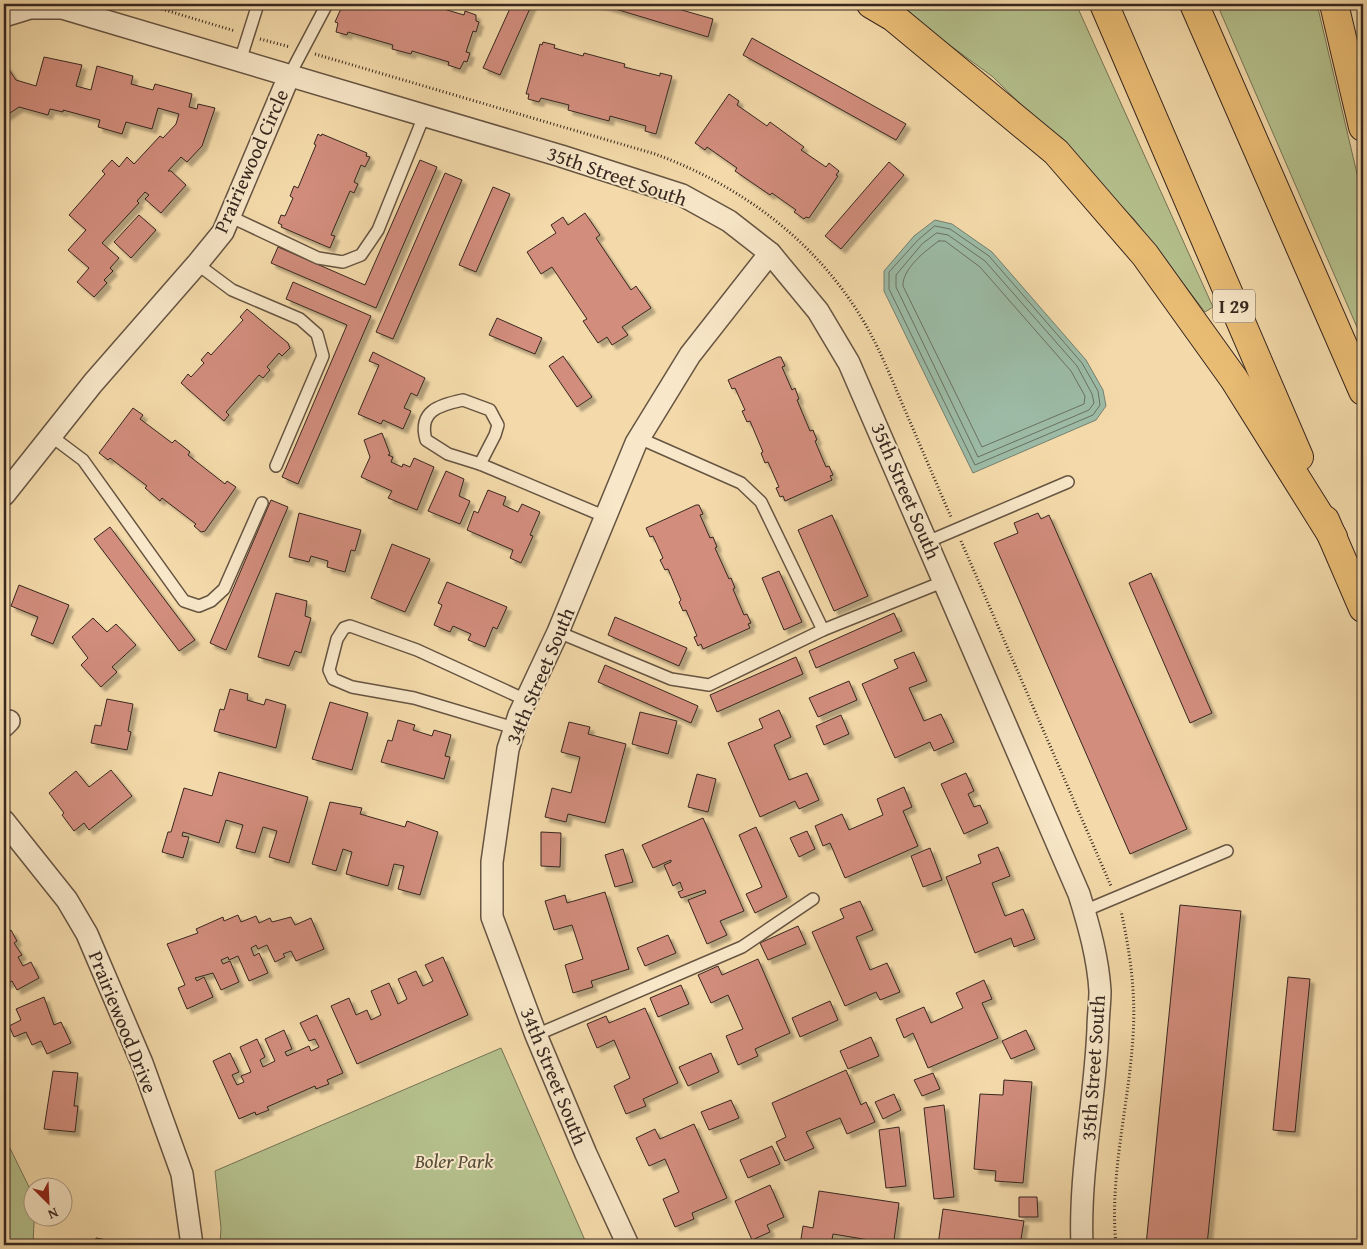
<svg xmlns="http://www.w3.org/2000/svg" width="1367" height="1249" viewBox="0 0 1367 1249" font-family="'Gentium Book Plus',serif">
<defs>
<filter id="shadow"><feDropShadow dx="4.5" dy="4.5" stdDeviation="1" flood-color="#0004"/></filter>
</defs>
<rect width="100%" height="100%" fill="#f4daaa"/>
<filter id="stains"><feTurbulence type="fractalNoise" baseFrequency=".004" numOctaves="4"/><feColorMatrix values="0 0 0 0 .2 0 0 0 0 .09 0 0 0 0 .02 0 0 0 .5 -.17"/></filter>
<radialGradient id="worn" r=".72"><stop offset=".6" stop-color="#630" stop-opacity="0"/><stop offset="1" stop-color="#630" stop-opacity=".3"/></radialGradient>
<g fill="#b5c18d" stroke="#767456">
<polygon points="894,4 1076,4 1213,307 1205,312 1134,219 1064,147 993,77"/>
<polygon points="1217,4 1317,4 1363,199 1363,341"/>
<polygon points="501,1048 587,1245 220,1245 221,1228 215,1171"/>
<polygon points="4,1136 32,1193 32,1216 45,1217 48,1223 34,1222 33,1245 4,1245"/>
</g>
<polygon fill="#9cbba6" stroke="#748070" points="935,220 952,224 992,252 1086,360 1103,390 1106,406 1096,420 973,473 884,291 884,271 914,236"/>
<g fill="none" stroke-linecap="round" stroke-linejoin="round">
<g stroke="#6a7162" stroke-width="1">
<polygon points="935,226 950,229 989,256 1082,363 1098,391 1100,405 1093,415 975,465 889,289 889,272 918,240"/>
<polygon points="937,233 948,235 985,261 1077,366 1092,394 1094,403 1089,410 978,457 896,287 896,275 922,244"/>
<path d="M939 241H945L980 267 1071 371 1085 396 1084 404 982 447 903 286C902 269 926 250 939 241Z"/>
</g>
</g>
<g fill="#d28d7d" stroke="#37271f" filter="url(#shadow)">
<polygon points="343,4 427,4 464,15 465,11 476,15 476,21 479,22 476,32 473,31 466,52 470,53 467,62 464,61 460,69 448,65 449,62 412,51 411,54 392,49 393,45 348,32 347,35 336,32 338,23 335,22"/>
<polygon points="512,4 532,4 500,75 483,68"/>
<polygon points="599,4 661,4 713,19 708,37"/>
<polygon points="752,38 906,124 896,140 743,55"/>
<polygon points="543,42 555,45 554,48 583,56 584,53 625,64 624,67 660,76 660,73 672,76 656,134 645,131 646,126 610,116 609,121 568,110 569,105 541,98 539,102 528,99 529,94 526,94 540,44 542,45"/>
<polygon points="44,57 82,65 76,86 91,90 97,66 133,76 131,84 153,90 155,84 192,94 189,107 197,109 198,104 215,108 202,146 187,162 181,157 168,171 171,171 186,185 161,213 145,199 149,195 145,192 137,201 139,203 102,243 119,258 110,268 113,271 104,280 107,283 94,297 77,282 89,268 68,250 86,230 69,215 105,174 102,171 112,160 119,167 127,157 134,164 160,136 163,138 176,124 179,114 158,108 152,129 126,122 122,134 98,127 100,120 63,110 63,112 50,109 48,115 19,107 4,117 4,66 6,65 16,80 36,86"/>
<polygon points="729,94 739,101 737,105 767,126 770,122 804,147 801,150 826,167 829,163 839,171 836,175 838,176 809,218 806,217 804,219 794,212 796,210 772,193 770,195 735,171 737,168 707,147 705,150 695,143"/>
<polygon points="318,134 321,136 322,134 367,153 366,156 370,157 365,167 361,165 354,182 358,184 354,193 350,191 331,235 335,236 330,248 281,227 282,225 278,223 281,215 285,216 293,198 290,196 294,186 298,188 316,145 314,144"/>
<polygon points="420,160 437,167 376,308 271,263 278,247 365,285"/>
<polygon points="889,162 904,175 841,249 825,236"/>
<polygon points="445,173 462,180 393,339 376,332"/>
<polygon points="493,187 510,194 476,272 459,265"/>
<polygon points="585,213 600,235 596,238 631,290 636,286 651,308 622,327 628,335 612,345 607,337 598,343 583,321 587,319 552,267 541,274 527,252 556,233 551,225 563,217 568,225"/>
<polygon points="139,215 156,230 131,258 114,242"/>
<polygon points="293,282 371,316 298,484 282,477 347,325 286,299"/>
<polygon points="247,309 288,343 290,348 282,356 279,353 267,367 270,370 263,378 259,375 226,412 229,415 224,421 181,383 188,374 191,377 204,363 201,360 208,352 211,355 243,320 240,317"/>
<polygon points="497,318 542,338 535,354 489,335"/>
<polygon points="373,352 425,378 417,396 411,393 404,408 411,411 403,429 383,420 381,424 358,414 379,365 369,361"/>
<polygon points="563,356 592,397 577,407 549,366"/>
<polygon points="778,357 781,357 785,366 782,367 792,390 795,388 799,399 797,400 810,431 813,430 817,440 815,441 826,467 829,466 833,475 830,476 832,480 785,501 783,496 780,497 776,488 779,487 768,462 765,463 761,453 763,452 750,421 747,422 742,411 745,410 735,388 732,389 728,380"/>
<polygon points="133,408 143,415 140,419 172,443 175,440 190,452 188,455 225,484 227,481 236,487 205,531 201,532 194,526 196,524 162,498 160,501 145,488 147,486 110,458 108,460 99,453"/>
<polygon points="382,433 390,454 388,455 393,457 391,462 402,467 403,464 410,467 414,458 434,467 417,510 388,498 392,491 361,477 370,457 364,440"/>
<polygon points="446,471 464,479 459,496 470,501 460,524 428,511"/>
<polygon points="488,490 506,497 503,505 518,512 522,504 540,512 530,535 533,536 521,563 510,558 513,550 467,530 474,511 478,513"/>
<polygon points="271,500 288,507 226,650 210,643"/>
<polygon points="696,505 699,505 703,514 700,515 710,538 713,537 717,547 715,548 729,579 731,578 735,588 733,589 744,615 747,614 751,623 748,624 750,628 703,649 701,644 698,646 694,637 697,636 686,610 683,611 679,602 681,600 668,569 665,570 660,560 663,558 653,536 650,537 646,528"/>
<polygon points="299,513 361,530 355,551 351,550 345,572 327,567 328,561 311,556 309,562 289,557"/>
<polygon points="1038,513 1041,519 1049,515 1187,829 1130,854 994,543 1018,533 1014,523"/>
<polygon points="832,515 868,596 834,611 798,530"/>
<polygon points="110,527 195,640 179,651 94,539"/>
<polygon points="392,544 430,559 405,612 371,598"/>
<polygon points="779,571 802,622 784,630 762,578"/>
<polygon points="1151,573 1212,713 1190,723 1129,583"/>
<polygon points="447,582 507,607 497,629 493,627 485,647 468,640 471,634 453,626 450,632 434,625 442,605 438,603"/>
<polygon points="19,585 69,605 53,644 31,635 38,617 11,606"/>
<polygon points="276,593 307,601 305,616 311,618 301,653 295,651 289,666 258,657"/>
<polygon points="894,613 902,631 816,668 809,651"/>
<polygon points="615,617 687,648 679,666 608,635"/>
<polygon points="93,618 107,632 116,624 136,645 112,667 117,672 101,687 81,665 88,658 72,637"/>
<polygon points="914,652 927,681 909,688 924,721 941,714 954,742 934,751 930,742 895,758 862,684 898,668 894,660"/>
<polygon points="796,657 803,674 717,712 710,695"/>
<polygon points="605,665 698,706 691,723 598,682"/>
<polygon points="849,681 857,700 818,717 809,698"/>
<polygon points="230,689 248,694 247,700 264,705 266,699 286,705 276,748 214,731 220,709 224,710"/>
<polygon points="107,699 133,704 128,731 131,732 127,750 91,743 95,725 101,726"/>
<polygon points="330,702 368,713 352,770 312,759"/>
<polygon points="779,710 791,737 774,745 789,780 807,773 819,800 799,809 795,801 760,817 728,743 763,728 759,719"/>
<polygon points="640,712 677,721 668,754 632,744"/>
<polygon points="841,715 849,734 824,745 816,726"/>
<polygon points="398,720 415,725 413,730 432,736 434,730 451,735 445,756 450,757 444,779 381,762 388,740 392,741"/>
<polygon points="569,722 590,727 588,734 626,744 605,823 568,814 566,822 545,817 552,788 571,793 580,757 561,752"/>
<polygon points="111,770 132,796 89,830 84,823 74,831 62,815 64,813 49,793 76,771 89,787"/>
<polygon points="219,772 308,797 289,863 269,857 277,831 263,827 255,853 236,848 243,825 226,820 219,843 183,832 182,836 189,837 183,858 162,852 168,832 171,832 184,788 212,796"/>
<polygon points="966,773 974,791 968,794 974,807 980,805 988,823 964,834 941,784"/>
<polygon points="697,774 716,779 708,812 688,807"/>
<polygon points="904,787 912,807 903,811 918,846 845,878 830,843 823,846 815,826 842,814 849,830 883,815 877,799"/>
<polygon points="330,802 362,808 360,814 405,827 407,821 438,832 420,895 398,889 404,866 394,864 388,886 346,874 352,852 343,849 336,871 312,864"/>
<polygon points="703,818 744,911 720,921 727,935 707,944 688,900 706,893 705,890 681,898 678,892 683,890 680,882 673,886 664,865 671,862 671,860 653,868 642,845"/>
<polygon points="756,827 787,897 755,913 746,894 762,887 739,835"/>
<polygon points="807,831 815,849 799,857 790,838"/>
<polygon points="541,832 561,833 560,867 541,866"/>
<polygon points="998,847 1010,876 992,883 1005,916 1023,909 1035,939 1014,947 1011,938 975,953 946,877 981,863 978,855"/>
<polygon points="930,848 942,880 923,887 911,856"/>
<polygon points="623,849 633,882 615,887 605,855"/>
<polygon points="605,892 629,969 591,981 593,987 573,993 565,965 583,959 572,925 554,930 545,901 565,895 567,903"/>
<polygon points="860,901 873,930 856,937 870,970 887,963 900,992 880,1000 876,992 845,1006 812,932 844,918 840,909"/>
<polygon points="1180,905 1241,911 1207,1245 1146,1245"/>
<polygon points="238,915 241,922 256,916 259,923 270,918 272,922 291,917 295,925 311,918 324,949 296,961 291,951 283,954 285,957 275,962 267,945 258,949 256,945 251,948 254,956 259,953 268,973 249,981 238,956 229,960 228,957 221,960 223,964 230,961 239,982 221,990 213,973 195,978 197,981 204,977 213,997 187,1009 178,988 185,985 167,944 198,933 196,929 223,917 224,921"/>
<polygon points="798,926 806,944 768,960 760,943"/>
<polygon points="11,930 17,941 14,943 22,955 18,957 23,966 31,962 39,978 17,990 12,981 6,984 4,980 4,934"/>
<polygon points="668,935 676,953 645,966 637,948"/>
<polygon points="443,957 468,1015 357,1064 331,1006 349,998 356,1015 367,1010 371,1020 381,1015 371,991 389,983 398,1004 407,999 398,979 416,971 423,986 433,981 425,965"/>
<polygon points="758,959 790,1033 755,1049 758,1056 738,1065 726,1036 743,1029 728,995 711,1003 698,975 718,966 722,975"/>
<polygon points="1288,977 1310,979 1295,1132 1273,1130"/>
<polygon points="984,980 992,999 982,1003 998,1038 928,1068 913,1033 904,1038 896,1019 924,1007 931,1023 963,1008 956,993"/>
<polygon points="681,985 689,1004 658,1017 650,998"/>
<polygon points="44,997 54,1025 61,1022 71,1043 47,1054 41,1041 32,1045 26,1032 14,1037 9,1026 21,1020 16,1009"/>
<polygon points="830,1001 838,1020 800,1037 792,1018"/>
<polygon points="645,1008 678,1083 643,1099 646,1106 626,1114 614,1086 630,1078 614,1040 597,1048 587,1024 606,1016 609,1023"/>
<polygon points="317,1015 343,1073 327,1080 329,1084 316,1089 315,1086 267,1107 269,1110 256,1115 255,1112 239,1119 213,1061 230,1053 239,1072 232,1075 237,1085 244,1082 241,1076 251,1072 240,1047 257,1039 265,1057 260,1060 263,1067 275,1061 265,1039 284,1030 292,1049 285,1052 287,1056 309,1046 311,1051 319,1047 315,1039 309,1041 300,1023"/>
<polygon points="1026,1030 1035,1049 1011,1059 1002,1041"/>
<polygon points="871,1037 879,1056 848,1069 840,1051"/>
<polygon points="711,1053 719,1072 688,1086 679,1067"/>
<polygon points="846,1070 861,1105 866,1102 875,1122 847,1134 840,1118 806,1132 814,1148 785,1161 776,1142 786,1137 772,1103"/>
<polygon points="53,1071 78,1073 74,1106 78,1106 75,1132 44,1129"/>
<polygon points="933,1073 940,1089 922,1096 914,1080"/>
<polygon points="1004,1080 1032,1082 1023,1183 995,1181 996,1171 974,1169 980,1094 1003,1095"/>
<polygon points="894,1094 901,1110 883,1119 875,1102"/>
<polygon points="731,1100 739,1118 709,1130 701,1112"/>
<polygon points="944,1105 954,1197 934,1199 924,1108"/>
<polygon points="694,1124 727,1198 692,1213 694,1219 675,1227 663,1199 679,1192 665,1159 649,1166 636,1138 655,1129 660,1139"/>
<polygon points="899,1127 906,1186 886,1188 879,1130"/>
<polygon points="772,1146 780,1164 748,1178 740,1160"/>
<polygon points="770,1185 784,1217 767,1225 770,1232 752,1240 735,1201"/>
<polygon points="819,1191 899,1203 894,1240 900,1241 899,1245 868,1245 869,1240 833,1234 831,1245 800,1245 803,1226 813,1228"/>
<polygon points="1019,1197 1037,1197 1038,1217 1019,1217"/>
<polygon points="943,1209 1024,1221 1020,1245 938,1245"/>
<polygon points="96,1238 128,1244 128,1245 94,1245"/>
</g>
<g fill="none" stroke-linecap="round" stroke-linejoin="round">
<defs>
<g id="lane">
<polyline points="240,61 258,4"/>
<polyline points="289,76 327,4"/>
<polyline points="229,216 318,258 343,262 361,255 378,230 424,116"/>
<polyline points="197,264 232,290 300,319 317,334 323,356 276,466"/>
<path d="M463 400 490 410 498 425 495 435 480 464 448 454 426 440C418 411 439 405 463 400Z"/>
<polyline points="51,436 83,460 184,601 199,606 211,601 224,589 262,503"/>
<polyline points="480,464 606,517"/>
<polyline points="927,542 1068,482"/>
<polyline points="823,630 945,581"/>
<polyline points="558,632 671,679 709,685 823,630 761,502 741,483 639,438"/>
<polyline points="514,728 414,698 352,687 333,679 329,670 337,639 344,628 350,626 417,650 526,700"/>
<polyline points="1084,911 1227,851"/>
<polyline points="536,1035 742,947 813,899"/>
</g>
<g id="street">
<path d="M4 16 30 8H62L561 156 682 195 729 221 770 253 818 311 849 363 1079 894C1089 926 1098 958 1100 991 1100 1003 1098 1017 1098 1029 1095 1101 1079 1173 1082 1245"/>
<polyline points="4,495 93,383 197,264 223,232 289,76"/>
<polyline points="4,726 9,721"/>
<polyline points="4,821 67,900 87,934 142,1063 182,1174 192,1245"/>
<polyline points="628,1245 586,1154 536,1035 492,917 492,862 508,749 519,715 558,632 636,443 690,355 770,253"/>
</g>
<g id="highway">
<polyline points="871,4 893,17 1056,152 1145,255 1234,379 1333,537"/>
<polyline points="1104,4 1299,457"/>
<polyline points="1194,4 1363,391"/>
<polyline points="1334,4 1363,127"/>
<polyline points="1325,520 1363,608"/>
</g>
</defs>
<use href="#lane" stroke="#665442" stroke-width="14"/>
<use href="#street" stroke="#665442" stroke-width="24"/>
<use href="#highway" stroke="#37271f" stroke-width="30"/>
<g stroke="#37271f" stroke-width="3" stroke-dasharray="1 2.5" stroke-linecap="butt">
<polyline points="145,4 235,31"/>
<polyline points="260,39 290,47"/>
<path d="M315 54 655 154C737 184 809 236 856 309 875 338 888 370 901 401 918 440 934 478 951 517"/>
<polyline points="961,541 1111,886"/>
<path d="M1116 1245C1109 1176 1129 1105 1133 1036 1136 993 1130 952 1121 911"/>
</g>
<use href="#lane" stroke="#f8e7c8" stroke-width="11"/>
<use href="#street" stroke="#f8e7c8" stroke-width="21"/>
<use href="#highway" stroke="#eabd75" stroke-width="28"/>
</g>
<g text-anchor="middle" stroke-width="4" stroke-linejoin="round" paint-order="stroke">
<rect fill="#f8e7c8" stroke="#716152" stroke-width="1" x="1213" y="289.5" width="42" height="33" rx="4"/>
<g font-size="19" font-weight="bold" fill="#37271f">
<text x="1234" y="313">I 29</text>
</g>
<g font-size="20" fill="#37271f" stroke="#f8e7c8">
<text transform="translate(251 161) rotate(-66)" y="7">Prairiewood Circle</text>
<text transform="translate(617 176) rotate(19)" y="7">35th Street South</text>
<text transform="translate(906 491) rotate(67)" y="7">35th Street South</text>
<text transform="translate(540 676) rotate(-67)" y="7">34th Street South</text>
<text transform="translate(123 1022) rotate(68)" y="7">Prairiewood Drive</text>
<text transform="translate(1093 1068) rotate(-86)" y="7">35th Street South</text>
<text transform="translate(554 1076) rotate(68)" y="7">34th Street South</text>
</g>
<g font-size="20" font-style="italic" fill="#564e3a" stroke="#f8e7c8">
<text x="454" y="1168">Boler Park</text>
</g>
</g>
<rect width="1367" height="1249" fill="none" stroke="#f4daaa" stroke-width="20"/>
<rect x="5" y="5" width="1357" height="1239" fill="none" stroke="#37271f" stroke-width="2.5"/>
<rect x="10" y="10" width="1347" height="1229" fill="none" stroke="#37271f"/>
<g transform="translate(48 1202) rotate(156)"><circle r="24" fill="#f8e7c8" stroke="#ab9a84"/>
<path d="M0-4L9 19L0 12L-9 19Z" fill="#8f2418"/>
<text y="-8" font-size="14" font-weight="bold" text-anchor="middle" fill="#37271f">N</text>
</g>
<rect width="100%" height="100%" filter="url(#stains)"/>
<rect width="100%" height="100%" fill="url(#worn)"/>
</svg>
